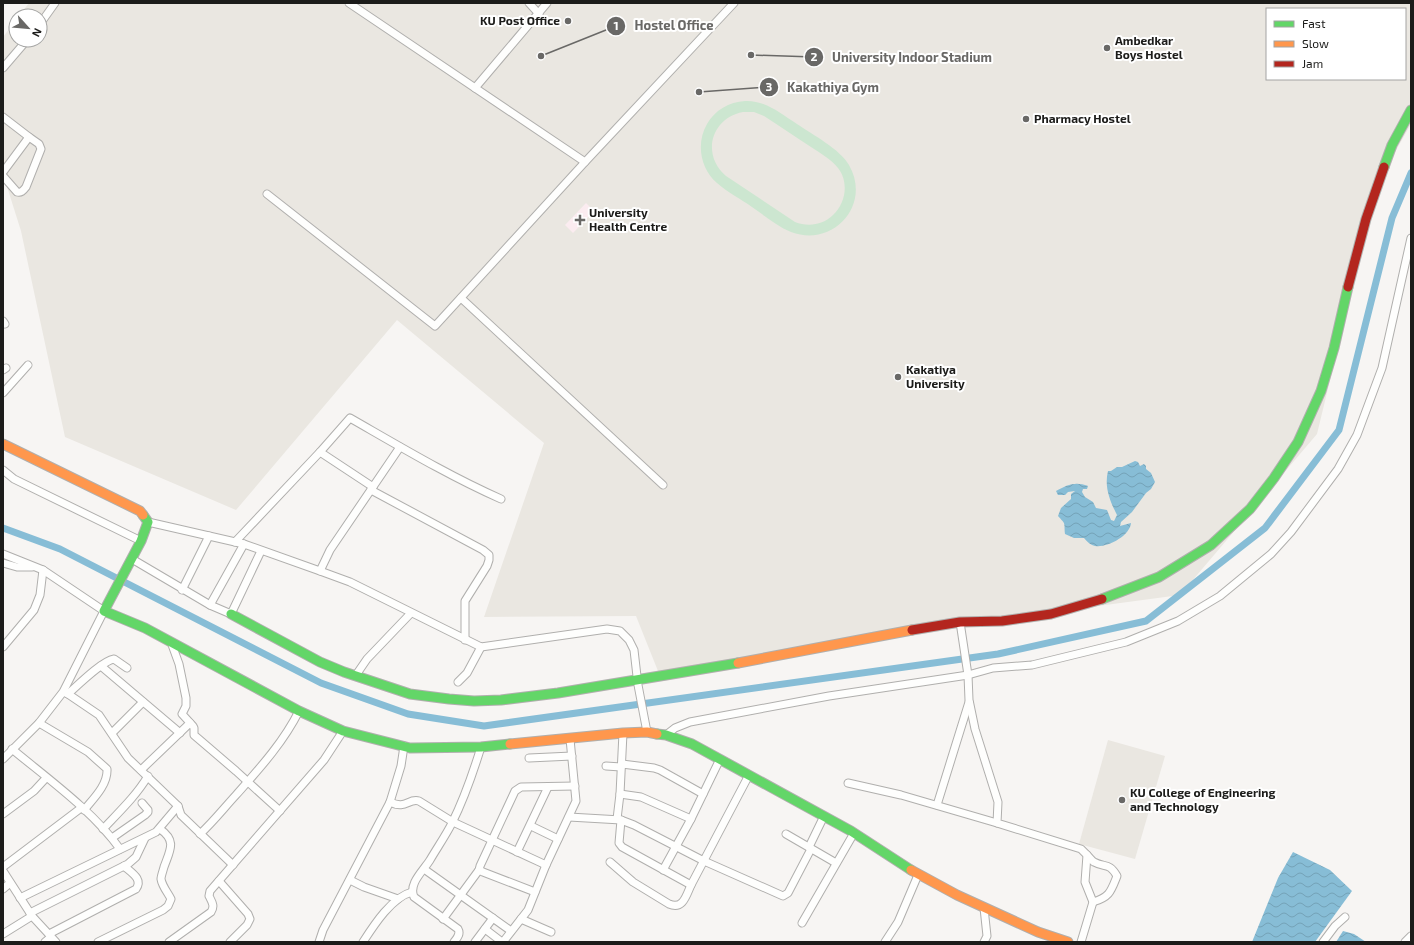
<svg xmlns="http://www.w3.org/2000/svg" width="1414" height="945" viewBox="0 0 1414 945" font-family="'Exo 2',sans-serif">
<defs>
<pattern id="water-waves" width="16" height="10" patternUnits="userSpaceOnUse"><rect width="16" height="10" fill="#87bdd6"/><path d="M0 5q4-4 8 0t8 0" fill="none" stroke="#74a2b7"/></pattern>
</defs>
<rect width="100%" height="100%" fill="#f7f5f3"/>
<g fill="#eae7e1" fill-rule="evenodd">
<path d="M29 3H1411V124L1378 182 1317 434 1180 595 950 626 662 681 636 616 484 617 544 443 397 320 236 510 65 437 21 231 3 174V37L16 20V40H40V16H19ZM1267 9H1405V79H1267Z"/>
<polygon points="1108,740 1165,756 1135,859 1079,844"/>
</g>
<polygon fill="#fbecf0" points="586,203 594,211 573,233 565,225"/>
<path fill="#cce6d0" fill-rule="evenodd" d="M745 101C765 100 780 113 797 124 813 135 840 149 849 165 872 205 833 248 791 232 777 226 765 216 752 207 741 199 727 192 717 183 700 168 696 143 707 124 715 110 729 102 745 101ZM743 112H754L764 116C780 126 795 137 811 147 820 153 831 159 838 168 849 182 846 203 833 215 823 225 808 227 795 222L726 176C701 155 711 118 743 112Z"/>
<g fill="url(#water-waves)">
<path d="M1135 461 1138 462 1140 466 1144 464 1146 466V469L1151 473 1155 482 1151 489 1146 493 1132 512 1121 522 1120 526 1131 523C1130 536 1107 548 1095 546 1091 545 1087 542 1084 538H1074L1065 534C1064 521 1066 525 1058 516L1061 508 1071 499V494L1075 491 1068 492 1065 495H1058L1056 491C1067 485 1075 481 1088 486L1087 489H1083L1082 492 1085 497 1093 502 1096 508 1107 510 1111 520 1114 521 1117 515C1110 501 1104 487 1108 471H1111L1117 467H1122Z"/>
<polygon points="1293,852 1330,870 1352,891 1315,942 1252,942 1278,878"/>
<polygon points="1343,931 1354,934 1366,942 1336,942"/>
</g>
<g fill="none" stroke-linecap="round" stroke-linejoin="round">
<polyline stroke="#87bdd6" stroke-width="7" points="3,528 60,549 321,683 408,714 484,726 998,654 1146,621 1265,528 1339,430 1392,218 1411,173"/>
<defs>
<g id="street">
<polyline points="349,3 585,162"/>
<polyline points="529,3 539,14"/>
<polyline points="40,24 55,3"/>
<polyline points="3,68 27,40"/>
<polyline points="475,88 547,3"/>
<polyline points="3,117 29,137 3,172"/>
<path d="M3 176 17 192C21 193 23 191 26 187L41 149 39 144 29 137"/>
<polyline points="267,194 435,326 585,162 734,3"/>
<polyline points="461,298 663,485"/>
<polyline points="3,321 5,324"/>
<polyline points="3,370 6,368"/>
<polyline points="3,393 28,365"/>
<polyline points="320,452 373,487"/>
<polyline points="3,470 14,479 141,541"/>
<polyline points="371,490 483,550 489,555 489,560 487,566 465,601 465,640"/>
<polyline points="148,522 244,544 320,571 350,582 481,647 607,629 620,631 629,640 634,650 638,685 647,732"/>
<path d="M235 542 320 452 350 418C399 446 449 476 501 499"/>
<polyline points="3,554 43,570 104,611 63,692 39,723 3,759"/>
<polyline points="132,559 210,605 231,614 261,551"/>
<polyline points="3,563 17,567 32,567"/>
<polyline points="320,571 330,550 400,447"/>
<polyline points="182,590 209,536"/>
<polyline points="210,605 244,544"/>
<polyline points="960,622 968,675 969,700 975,729 998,802 997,823 1081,849 1087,855 1085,882 1093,902 1081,942"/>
<polyline points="171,642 179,664 186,698 186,706 182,714 193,726 194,728 194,735 236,771 280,811"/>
<polyline points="3,647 34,610 40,595 43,570"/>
<polyline points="101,666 180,733"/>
<polyline points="356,675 367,659 411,613"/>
<polyline points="458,682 467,673 481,647"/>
<path d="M64 692 68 694C78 685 102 661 114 659L127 668"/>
<polyline points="68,694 99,715 128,758 178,806 181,815 233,865"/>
<path d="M39 723 88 752 107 769C108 785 93 799 84 810"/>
<polyline points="112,733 143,702"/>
<polyline points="666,735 675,728 690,722 829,696 968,675 993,668 1032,665 1126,642 1178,621 1220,596 1271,554 1291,532 1338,469 1357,435 1382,368 1411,238"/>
<path d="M12 749C48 779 93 811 120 849"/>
<polyline points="529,758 572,756"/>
<polyline points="622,764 654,768 660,770 703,794"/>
<polyline points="606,766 621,767"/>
<polyline points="141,770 190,723"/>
<polyline points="848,783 901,795 997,823"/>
<polyline points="620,794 641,797 691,819"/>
<path d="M390 802C406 810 408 798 419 801L453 822 546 865"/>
<polyline points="937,805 969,702"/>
<polyline points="3,814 34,791 46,778"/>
<polyline points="569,817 621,820 634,825 704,861 783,896 788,893 811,849"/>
<polyline points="617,819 620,794 623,733"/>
<polyline points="621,820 619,843 622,847 691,885"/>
<polyline points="531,826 558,839"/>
<path d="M103 829C119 812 136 796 148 776"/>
<path d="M200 834C213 822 224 808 236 795 259 769 283 743 299 711"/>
<polyline points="786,834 836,863"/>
<polyline points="112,838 145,815 148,812 148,810 142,803"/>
<polyline points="809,847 824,816"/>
<polyline points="517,852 548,787"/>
<path d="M1087 855C1089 857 1092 861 1094 862 1105 868 1109 862 1117 876 1111 891 1110 897 1093 902"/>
<path d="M610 862 633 882 669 904C683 910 686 896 691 885L749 775"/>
<polyline points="3,867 81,808"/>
<polyline points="424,869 511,931"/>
<polyline points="663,870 691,819 720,759"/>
<polyline points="3,871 32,916 56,942"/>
<polyline points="350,880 364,887 398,899"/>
<polyline points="219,881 248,914 250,919 247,925 230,942"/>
<polyline points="3,889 10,883"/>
<polyline points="535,892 483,872 479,870 480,866 515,791 521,787 575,786"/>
<polyline points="20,898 156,832 178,806"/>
<polyline points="984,908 987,936 984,942"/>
<polyline points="30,913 128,864 136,857 145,838"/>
<polyline points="443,919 479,870"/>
<polyline points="521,919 551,932"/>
<polyline points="802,923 854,833"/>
<polyline points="485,929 502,942"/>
<polyline points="3,934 32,916"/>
<path d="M49 934 136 889C143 879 132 873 124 866"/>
<polyline points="45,942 51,937"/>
<path d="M98 942 163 910 168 906 171 899C168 893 162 886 161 879 161 876 163 871 164 867 170 850 177 841 160 829"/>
<path d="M169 942 211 912C215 906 212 902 209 896L210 891 324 760 343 731"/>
<polyline points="319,942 323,930 390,802 401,766 404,746"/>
<path d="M363 942C374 925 392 897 412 892"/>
<path d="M454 942C457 938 461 934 458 929L414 897C408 884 423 871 430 860 437 848 446 835 452 823 464 799 473 773 481 747"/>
<polyline points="475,942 493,918"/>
<polyline points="503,942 528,910 546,865 576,801 570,739"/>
<polyline points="885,942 898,922 918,875"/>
<polyline points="1323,942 1335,926 1345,917"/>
<polyline points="1405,942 1411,936"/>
</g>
<g id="fast">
<polyline points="1384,167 1392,145 1411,110"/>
<polyline points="143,515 148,522 141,541 104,611 145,628 299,711 343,731 410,748 481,747 510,744"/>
<polyline points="1102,599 1159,577 1211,545 1250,509 1274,478 1298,442 1321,391 1334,348 1348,287"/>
<polyline points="231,614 320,662 344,672 410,694 449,699 474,701 501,700 558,693 738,663"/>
<polyline points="657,734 666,735 692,744 851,831 911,870"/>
</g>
<g id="slow">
<polyline points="3,444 140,511 143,515"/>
<polyline points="738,663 912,630"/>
<polyline points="510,744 623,733 647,732 657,734"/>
<polyline points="911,870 957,895 1038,932 1068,942"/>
</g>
<g id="jam">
<polyline points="1348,287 1366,219 1384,167"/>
<polyline points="912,630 960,622 1002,621 1051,614 1102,599"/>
</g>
</defs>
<use href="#street" stroke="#b0afad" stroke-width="9"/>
<use href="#fast" stroke="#b0afad" stroke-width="11"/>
<use href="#slow" stroke="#b0afad" stroke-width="11"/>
<use href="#jam" stroke="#b0afad" stroke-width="11"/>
<use href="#street" stroke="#fefefd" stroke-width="7"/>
<use href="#fast" stroke="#63d668" stroke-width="9"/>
<use href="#slow" stroke="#ff974d" stroke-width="9"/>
<use href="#jam" stroke="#b3261e" stroke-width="9"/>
</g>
<g fill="#696866" stroke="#fff" stroke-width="1.5">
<circle cx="568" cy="21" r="4"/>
<circle cx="1107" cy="48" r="4"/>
<circle cx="1026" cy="119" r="4"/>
<path d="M578 214h4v4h4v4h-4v4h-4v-4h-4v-4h4z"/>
<circle cx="898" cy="377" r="4"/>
<circle cx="1122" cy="800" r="4"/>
</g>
<g text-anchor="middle" stroke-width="4" stroke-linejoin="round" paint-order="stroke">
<g font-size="12" font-weight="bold" fill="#1c1c1a" stroke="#fff" text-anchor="start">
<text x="560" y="25" text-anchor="end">KU Post Office</text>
<text x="1115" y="45">Ambedkar<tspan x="1115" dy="14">Boys Hostel</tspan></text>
<text x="1034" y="123">Pharmacy Hostel</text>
<text x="589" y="217">University<tspan x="589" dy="14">Health Centre</tspan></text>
<text x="906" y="374">Kakatiya<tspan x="906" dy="14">University</tspan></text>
<text x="1130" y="797">KU College of Engineering<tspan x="1130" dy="14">and Technology</tspan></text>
</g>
</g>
<path fill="none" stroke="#696866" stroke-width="1.5" d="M541 56L616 26M751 55L814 57M699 92L769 87"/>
<g fill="#696866" stroke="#fff" stroke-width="1.5">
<circle cx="541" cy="56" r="4"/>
<circle cx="751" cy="55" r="4"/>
<circle cx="699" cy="92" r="4"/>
<circle cx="616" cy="26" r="10"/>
<circle cx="814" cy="57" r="10"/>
<circle cx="769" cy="87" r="10"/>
</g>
<g font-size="12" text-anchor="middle" font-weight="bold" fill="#fff">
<text x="616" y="30">1</text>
<text x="814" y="61">2</text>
<text x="769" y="91">3</text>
</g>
<g font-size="13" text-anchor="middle" font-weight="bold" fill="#696866" stroke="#fff" stroke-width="4" stroke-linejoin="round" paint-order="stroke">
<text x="674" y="30">Hostel Office</text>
<text x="912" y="62">University Indoor Stadium</text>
<text x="833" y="92">Kakathiya Gym</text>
</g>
<rect width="1414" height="945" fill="none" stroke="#1c1c1a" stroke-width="8"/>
<rect x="1266" y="8" width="140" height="72" fill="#ffffff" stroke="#a4a4a3"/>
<rect x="1274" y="21" width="20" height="6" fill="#63d668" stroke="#a4a4a3"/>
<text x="1302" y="28" font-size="12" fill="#1c1c1a">Fast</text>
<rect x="1274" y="41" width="20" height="6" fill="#ff974d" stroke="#a4a4a3"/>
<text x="1302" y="48" font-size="12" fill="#1c1c1a">Slow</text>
<rect x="1274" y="61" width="20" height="6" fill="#b3261e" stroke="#a4a4a3"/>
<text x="1302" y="68" font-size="12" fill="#1c1c1a">Jam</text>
<g transform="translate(28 28) rotate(117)"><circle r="19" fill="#ffffff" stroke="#a4a4a3"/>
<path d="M0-3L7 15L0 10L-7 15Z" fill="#696866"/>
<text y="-6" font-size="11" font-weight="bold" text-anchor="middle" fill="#1c1c1a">N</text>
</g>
</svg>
